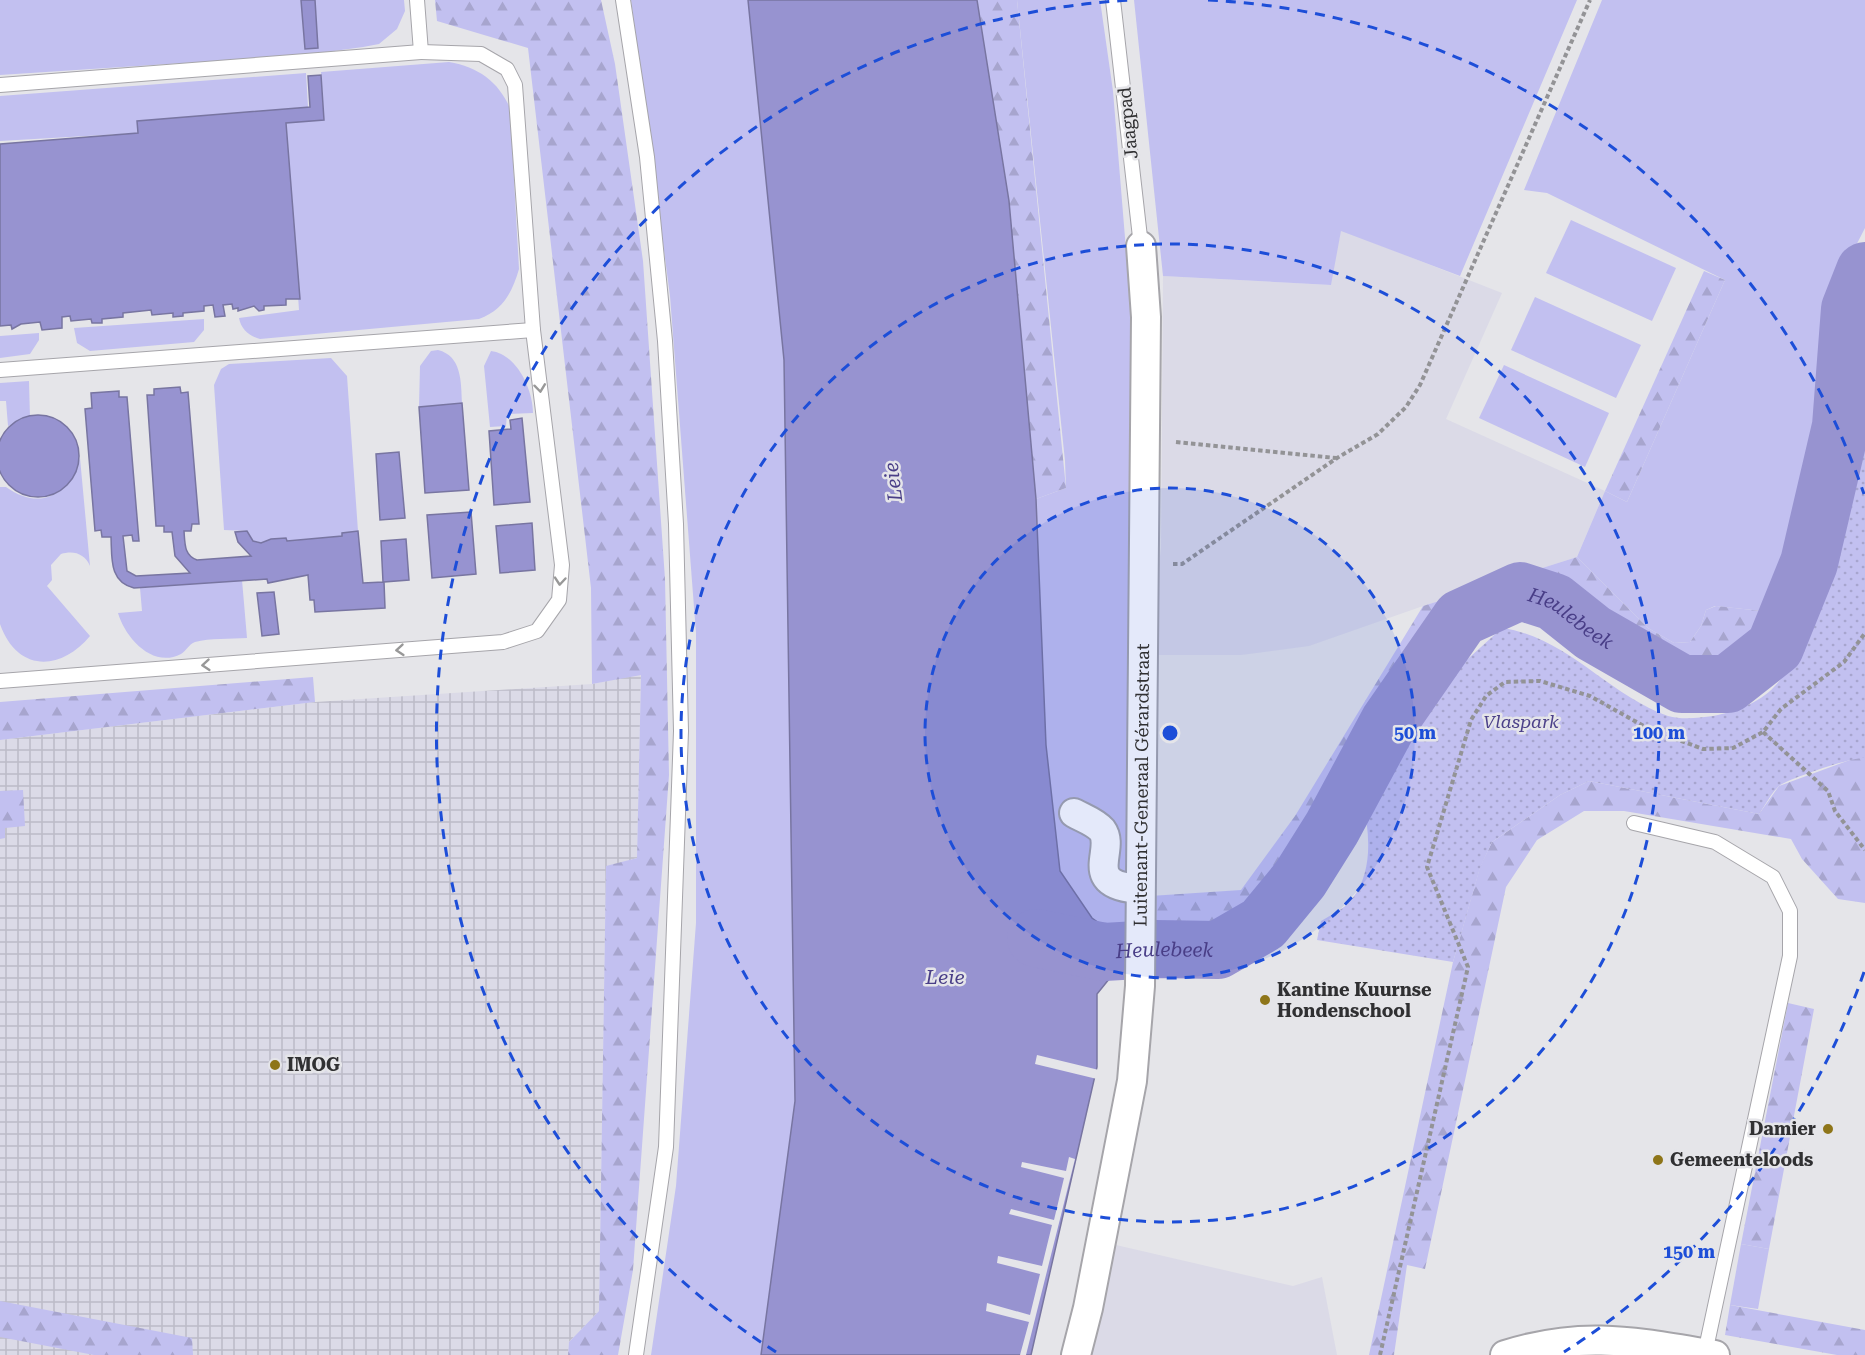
<svg xmlns="http://www.w3.org/2000/svg" width="1865" height="1355" viewBox="0 0 1865 1355" font-family="'Roboto Serif',serif">
<defs>
<pattern id="industrial-grid" width="8" height="8" patternUnits="userSpaceOnUse" patternTransform="scale(1.5)"><rect width="8" height="8" fill="#dbdae7"/><path d="M0 4h8M4 0v8" fill="none" stroke="#bcbbc7"/></pattern>
<pattern id="forest-firs" width="22" height="20" patternUnits="userSpaceOnUse" patternTransform="scale(1.5)"><rect width="22" height="20" fill="#c2c0f0"/><path d="M5 1l3.5 6h-7zM16 11l3.5 6h-7z" fill="#a7a5ce"/></pattern>
<pattern id="park-dots" width="8" height="8" patternUnits="userSpaceOnUse" patternTransform="scale(1.5)"><rect width="8" height="8" fill="#c2c0f0"/><path d="M2 2h.1M6 6h.1" fill="none" stroke="#a7a5ce" stroke-width="1.8" stroke-linecap="round"/></pattern>
</defs>
<rect width="100%" height="100%" fill="#e5e5e9"/>
<g fill="#dbdae7">
<polygon points="1341,230 1502,293 1446,419 1605,491 1577,557 1423,606 1309,646 1241,655 1149,655 1161,548 1163,276 1330,285"/>
<polygon points="1116,1245 1293,1286 1322,1277 1337,1355 1087,1355"/>
</g>
<polygon fill="url(#industrial-grid)" points="641,674 637,858 606,867 599,1311 569,1342 568,1355 0,1355 0,740 315,702 592,684"/>
<g fill="#c2c0f0">
<polygon points="0,0 301,0 305,49 318,48 315,0 404,0 405,11 397,29 379,44 363,47 305,55 0,75"/>
<polygon points="631,0 748,0 751,10 784,360 795,1101 761,1355 651,1355 676,1186 696,923 696,633 670,296"/>
<polygon points="1017,0 1100,0 1113,91 1132,323 1128,934 1116,935 1092,918 1060,871 1046,745 1036,499 1066,488 1065,461"/>
<polygon points="1134,0 1577,0 1460,276 1341,231 1331,285 1163,276"/>
<polygon points="1602,0 1865,0 1865,228 1846,265 1833,314 1823,428 1782,559 1762,611 1715,606 1706,610 1701,626 1690,642 1674,643 1648,628 1577,557 1605,491 1627,502 1725,280 1547,193 1524,190"/>
<path d="M449 62C478 67 498 81 510 108L519 269C512 293 503 310 479 319L260 339C249 336 241 329 239 318L299 310 286 123 324 119 321 72Z"/>
<polygon points="306,73 308,107 137,121 138,133 0,141 0,96"/>
<polygon points="1571,220 1676,268 1652,321 1546,273"/>
<polygon points="1535,297 1641,345 1616,398 1511,350"/>
<polygon points="204,319 204,330 194,342 90,351 77,343 74,328"/>
<polygon points="39,333 39,340 30,354 0,358 0,336"/>
<path d="M438 350C462 356 461 382 462 403L419 407 420 366 431 351Z"/>
<path d="M491 351C517 354 533 390 533 413L507 414 506 426 490 427 484 366Z"/>
<polygon points="331,358 347,376 358,531 343,533 342,536 287,541 286,538 265,543 253,541 247,531 224,530 214,385 221,369 229,364"/>
<polygon points="1504,365 1609,413 1585,467 1479,418"/>
<polygon points="29,381 30,418 8,426 6,401 0,401 0,383"/>
<path d="M80 458 90 566C85 554 74 550 61 554L51 565 52 580 47 586 90 636C60 672 17 672 0 624V487H6C40 511 68 496 80 458Z"/>
<path d="M242 580 247 638C231 639 210 638 195 642 189 644 186 651 181 654 152 669 125 637 118 613L142 611 140 588Z"/>
<polygon points="1741,1244 1769,1249 1758,1309 1730,1305"/>
</g>
<g fill="url(#forest-firs)">
<polygon points="435,0 601,0 615,64 643,261 665,579 669,775 633,1270 618,1355 568,1355 569,1342 599,1311 606,866 637,858 641,675 592,684 591,588 528,48 437,21"/>
<polygon points="977,0 1017,0 1066,488 1036,499 1009,201"/>
<polygon points="1704,271 1725,280 1627,502 1605,491"/>
<polygon points="1577,557 1648,628 1674,643 1690,642 1701,626 1706,610 1716,606 1762,611 1750,653 1732,666 1694,682 1657,676 1628,655 1575,607 1543,595 1512,589 1450,613 1434,627 1366,726 1282,866 1273,891 1262,907 1245,917 1211,927 1179,930 1152,928 1150,896 1241,890 1295,816 1423,606"/>
<polygon points="313,677 315,702 0,740 0,702"/>
<polygon points="1858,757 1865,758 1865,903 1838,899 1802,859 1791,839 1624,811 1584,811 1537,840 1506,887 1425,1269 1407,1265 1394,1355 1369,1355 1453,962 1480,867 1492,842 1560,795 1589,781 1759,814 1779,786"/>
<polygon points="23,790 25,826 5,828 5,838 0,839 0,791"/>
<polygon points="1788,1003 1814,1009 1769,1249 1741,1244"/>
<polygon points="0,1301 192,1338 193,1355 94,1355 0,1337"/>
<polygon points="1730,1305 1865,1330 1865,1355 1837,1355 1725,1335"/>
</g>
<path fill="url(#park-dots)" d="M1865 406V758C1854 756 1788 779 1779 786 1771 793 1765 806 1759 814L1589 781 1560 795 1492 842 1480 868 1453 962 1317 940 1321 921C1331 915 1346 908 1352 899 1373 872 1370 834 1363 803L1389 777 1415 731 1460 666 1502 628C1567 637 1608 695 1668 716 1682 720 1699 718 1713 716 1734 712 1759 703 1774 687 1824 633 1860 481 1865 406Z"/>
<g fill="#9793d0" stroke="#7875a1" stroke-width="1.5">
<polygon points="301,0 315,0 318,48 305,49"/>
<polygon points="748,0 977,0 1009,201 1036,499 1046,745 1060,871 1092,918 1116,935 1114,973 1097,994 1097,1067 1031,1355 761,1355 795,1101 784,360"/>
<polygon points="321,75 324,120 286,123 300,299 286,299 286,305 264,306 264,310 259,311 254,306 238,311 238,308 233,309 232,304 223,305 225,316 215,317 213,305 204,306 204,311 183,313 183,316 173,317 173,313 152,315 151,310 123,313 123,317 102,319 102,323 92,323 91,319 71,321 70,316 62,317 62,328 42,330 40,322 21,324 12,329 11,325 0,326 0,144 138,133 137,121 310,107 308,76"/>
<path d="M180 387 181 393 188 392 199 524H192L191 531H184C185 544 184 555 197 560L251 556 238 542 235 532 247 531 253 541 261 543 271 539 286 538 287 541 342 536V533L358 531 363 583 383 582 381 541 406 539 409 580 384 582 385 608 315 612 314 600H310L308 575 268 583 267 579 134 588C109 582 112 558 111 537H102L101 530 95 531 85 409 92 408 91 393 119 391V397H127L139 541H133L132 535 123 536 127 571 136 576 190 573 175 556 172 532H164V526H156L147 395H154V389Z"/>
<polygon points="462,403 469,490 425,493 419,407"/>
<circle cx="38" cy="456" r="41"/>
<polygon points="522,418 530,502 494,505 489,431 511,429 510,420"/>
<polygon points="399,452 405,518 380,520 376,454"/>
<polygon points="471,512 476,574 432,578 427,515"/>
<polygon points="532,523 535,570 500,573 496,526"/>
<polygon points="274,592 279,634 262,636 257,593"/>
</g>
<g fill="#e5e5e9">
<polygon points="1037,1055 1099,1070 1097,1079 1035,1064"/>
<polygon points="1069,1157 1075,1159 1026,1355 1020,1355 1029,1322 986,1311 987,1303 1030,1315 1040,1274 997,1263 998,1256 1042,1266 1052,1225 1009,1214 1011,1209 1054,1220 1064,1178 1021,1167 1022,1162 1066,1171"/>
</g>
<g fill="none" stroke-linecap="round" stroke-linejoin="round">
<path stroke="#9793d0" stroke-width="58" id="s1" d="M1036 938 1104 952 1155 949 1218 950 1263 924 1300 879 1332 828 1389 722 1461 618 1520 591 1554 602 1593 633 1682 684H1728L1775 647 1809 563 1841 426 1850 309 1865 271"/>
<defs>
<g id="lane">
<polyline points="623,0 647,157 665,341 676,524 681,731 666,1147 636,1355"/>
<polyline points="1113,0 1141,246"/>
<polyline points="0,85 421,52"/>
<polyline points="0,370 533,330"/>
<polyline points="0,681 503,642 537,631 559,600 562,565 533,330 515,85 507,69 481,54 421,52 417,0"/>
<polyline points="1634,823 1715,842 1773,877 1790,911 1790,956 1705,1353"/>
</g>
<g id="street">
<path d="M1074 813C1083 818 1095 822 1102 830 1116 849 1083 881 1130 888"/>
<path id="s2" d="M1076 1355 1088 1308 1132 1081 1140 986 1146 317 1141 246"/>
<path d="M1505 1355C1584 1330 1635 1342 1715 1355"/>
</g>
</defs>
<use href="#lane" stroke="#a6a5aa" stroke-width="16"/>
<use href="#street" stroke="#a6a5aa" stroke-width="32"/>
<g stroke="#939396" stroke-width="4" stroke-dasharray="4.5 3" stroke-linecap="butt">
<polyline points="1176,442 1336,458"/>
<polyline points="1173,564 1182,564 1337,458 1378,434 1406,407 1420,385 1590,0"/>
<polyline points="1763,732 1828,791 1835,811 1865,850"/>
<polyline points="1380,1355 1468,967 1427,867 1471,720 1486,696 1505,682 1540,681 1590,696 1649,729 1703,749 1733,748 1763,732 1781,709 1844,662 1865,633"/>
</g>
<use href="#lane" stroke="#fff" stroke-width="14"/>
<use href="#street" stroke="#fff" stroke-width="28"/>
</g>
<defs><path id="oneway-chevron" d="M-2-3.5L2.5 0L-2 3.5" fill="none" stroke-width="1.6" stroke-linecap="round" stroke-linejoin="round" transform="scale(1.5)"/></defs>
<g stroke="#989898">
<use href="#oneway-chevron" transform="translate(540 388) rotate(83)"/>
<use href="#oneway-chevron" transform="translate(560 581) rotate(95)"/>
<use href="#oneway-chevron" transform="translate(400 650) rotate(175)"/>
<use href="#oneway-chevron" transform="translate(206 665) rotate(175)"/>
</g>
<circle cx="1170" cy="733" r="245" fill="#1d4ed8" fill-opacity=".12"/>
<g fill="none" stroke="#1d4ed8" stroke-width="3" stroke-dasharray="10 8">
<circle cx="1170" cy="733" r="245"/>
<circle cx="1170" cy="733" r="489"/>
<path d="M1864 972A734 734 0 0 1 1564 1352M776 1352A734 734 0 0 1 1132 0M1208 0A734 734 0 0 1 1864 494"/>
</g>
<g fill="#8e7519" stroke="#e5e5e9" stroke-width="2">
<circle cx="1265" cy="1000" r="6"/>
<circle cx="275" cy="1065" r="6"/>
<circle cx="1828" cy="1129" r="6"/>
<circle cx="1658" cy="1160" r="6"/>
</g>
<g text-anchor="middle" stroke-width="5" stroke-linejoin="round" paint-order="stroke">
<g font-size="18" fill="#303032" stroke="#e5e5e9">
<text transform="translate(1128 123) rotate(-96)" y="6">Jaagpad</text>
<text dy="6" stroke="none"><textPath href="#s2" startOffset="576">Luitenant-Generaal Gérardstraat</textPath></text>
</g>
<g font-size="18" font-style="italic" fill="#4b4089" stroke="#e5e5e9">
<text x="1521" y="728">Vlaspark</text>
</g>
<g font-size="18" font-weight="bold" fill="#303032" stroke="#e5e5e9" text-anchor="start">
<text x="1277" y="996">Kantine Kuurnse<tspan x="1277" dy="21">Hondenschool</tspan></text>
<text x="287" y="1071">IMOG</text>
<text x="1816" y="1135" text-anchor="end">Damier</text>
<text x="1670" y="1166">Gemeenteloods</text>
</g>
<g font-size="20" font-style="italic" fill="#493e87" stroke="#e5e5e9">
<text transform="translate(893 482) rotate(-97)" y="7">Leie</text>
<text dy="7" stroke="none"><textPath href="#s1" startOffset="724">Heulebeek</textPath></text>
<text dy="7" stroke="none"><textPath href="#s1" startOffset="130">Heulebeek</textPath></text>
<text x="945" y="984">Leie</text>
</g>
</g>
<circle cx="1170" cy="733" r="9" fill="#1d4ed8" stroke="#e5e5e9" stroke-width="3"/>
<g font-size="18" text-anchor="middle" font-weight="bold" fill="#1d4ed8" stroke="#e5e5e9" stroke-width="5" stroke-linejoin="round" paint-order="stroke">
<text x="1415" y="739">50 m</text>
<text x="1659" y="739">100 m</text>
<text x="1689" y="1258">150 m</text>
</g>
</svg>
